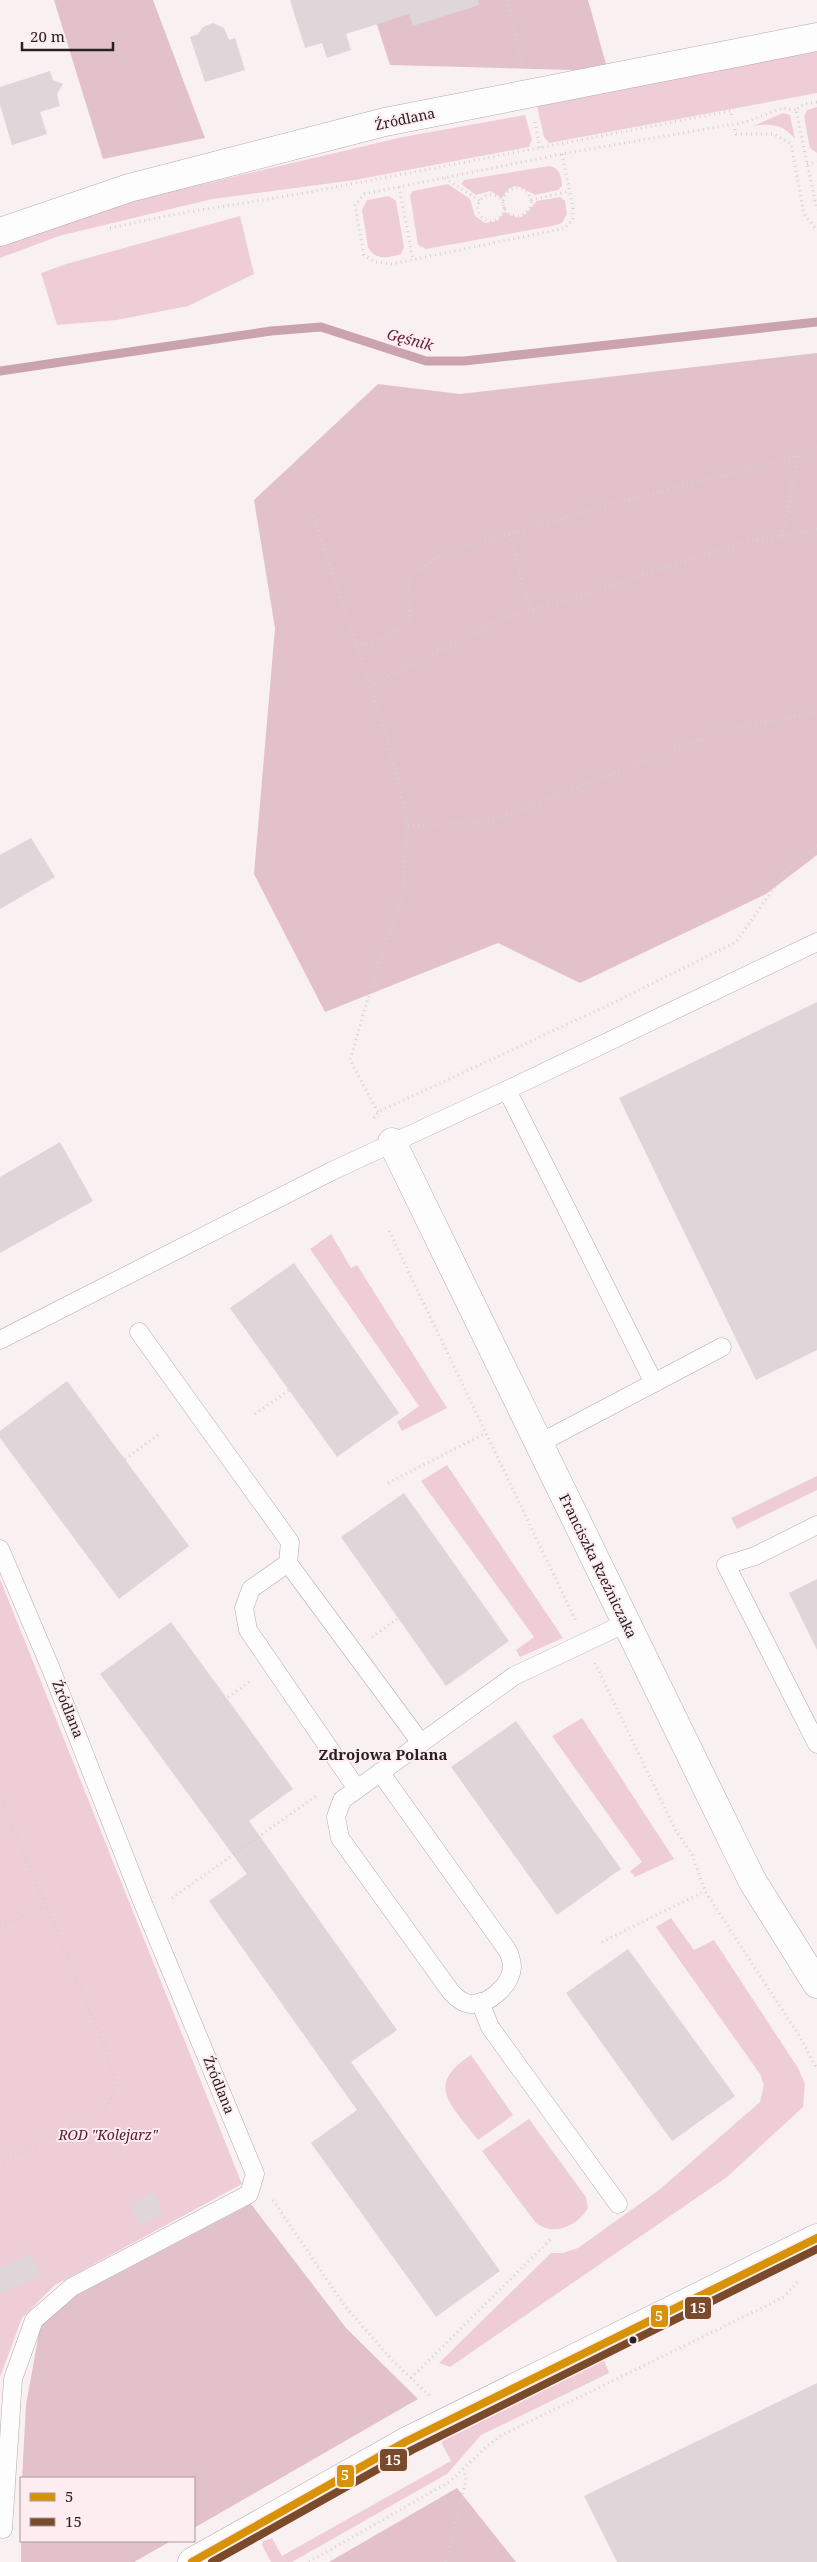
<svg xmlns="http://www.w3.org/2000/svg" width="817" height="2562" viewBox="0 0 817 2562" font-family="'Noto Serif',serif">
<rect width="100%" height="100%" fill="#f9f0f2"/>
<g fill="#efcdd7">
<polygon points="817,47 817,93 549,143 544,137 537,106"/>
<polygon points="817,107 817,153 810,148 804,117 807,110"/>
<path d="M783 113 790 115 795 139C783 124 771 123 753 126Z"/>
<polygon points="525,115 532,140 529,147 355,180 212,199 59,236 0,258 0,244 131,201 403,137"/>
<path d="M549 166C559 167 562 177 562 186L558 190 535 195C521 188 513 178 502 198L490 191 476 195 461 184 464 180Z"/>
<path d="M448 184 470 199 475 216 485 223 497 221 505 212C525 224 524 214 537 201L560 197 565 201 567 214 562 223 552 226 426 249 418 245 410 195 413 191Z"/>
<path d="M389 196 396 201 404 247 401 254C389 258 375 261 368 247L362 210 367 200Z"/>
<polygon points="240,216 254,274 188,306 117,320 57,325 41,273 66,264"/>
<polygon points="331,1234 351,1268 357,1265 447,1408 402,1431 397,1422 419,1406 310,1249"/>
<polygon points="447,1465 563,1638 520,1657 516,1650 534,1637 421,1481"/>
<polygon points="817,1476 817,1490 737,1529 731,1518"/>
<polygon points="0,1579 242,2184 55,2285 22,2318 0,2377"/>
<polygon points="582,1718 674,1859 635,1877 630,1871 642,1862 552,1736"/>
<polygon points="671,1918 694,1950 714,1940 798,2068 805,2084 803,2107 727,2177 450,2367 439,2363 551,2253 563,2253 578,2248 659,2190 760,2102 764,2085 760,2074 656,1927"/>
<path d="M471 2055 513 2115 478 2140C453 2106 423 2086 471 2055Z"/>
<path d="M529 2119 586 2197 588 2208C577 2226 554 2237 536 2223L482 2151Z"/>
<polygon points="604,2360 609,2373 481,2435 447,2474 292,2562 271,2562 262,2545 263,2541 272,2538 282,2556 451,2461 442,2444 443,2439"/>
</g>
<g fill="#e3c1cb">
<polygon points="54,0 153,0 205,138 103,159"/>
<polygon points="369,0 588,0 608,71 390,65"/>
<polygon points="817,353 817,855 766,894 580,983 498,943 325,1012 254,874 275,628 254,500 378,384 460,394"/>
<polygon points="251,2204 346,2328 418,2399 194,2528 194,2478 22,2478 26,2405 40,2327 73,2297"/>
<polygon points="457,2488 516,2562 329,2562"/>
<polygon points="21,2491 21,2541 171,2541 134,2562 21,2562"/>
</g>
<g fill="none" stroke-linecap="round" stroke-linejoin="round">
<polyline stroke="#cba3af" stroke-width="9" points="0,371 271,331 321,327 426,361 464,361 817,322"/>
</g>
<g fill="#ded6d8">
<polygon points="290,0 478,0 479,5 413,26 409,14 346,34 351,50 327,58 322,43 305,48"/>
<polygon points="213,23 224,28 229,40 235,38 245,70 205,82 190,37 198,34 203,27"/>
<polygon points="50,71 53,80 63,84 57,94 60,106 40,112 47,134 12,145 0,105 0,87"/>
<polygon points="31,838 55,877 0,909 0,855"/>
<polygon points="817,1002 817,1350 756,1380 619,1098"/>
<polygon points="60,1142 93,1201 0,1253 0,1177"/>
<polygon points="294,1263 399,1413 337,1457 230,1308"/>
<polygon points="67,1381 189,1546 119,1599 0,1438 0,1431"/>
<polygon points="404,1493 509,1641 446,1686 341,1537"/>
<polygon points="817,1579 817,1650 789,1593"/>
<polygon points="171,1622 293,1789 249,1821 397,2030 351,2062 500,2271 436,2317 311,2143 357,2110 209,1901 247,1874 100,1674"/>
<polygon points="516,1721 621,1869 557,1915 451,1767"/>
<polygon points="628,1949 735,2096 672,2141 566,1993"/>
<polygon points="154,2192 164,2213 140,2225 129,2205"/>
<polygon points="31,2253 41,2275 0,2293 0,2268"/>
<polygon points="817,2383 817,2562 617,2562 584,2496"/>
</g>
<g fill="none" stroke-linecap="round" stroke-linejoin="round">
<defs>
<g id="service">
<polyline points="507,1090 654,1383"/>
<polyline points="139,1332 290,1542 288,1563"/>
<polyline points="0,1340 332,1171 507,1090 817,942"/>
<polyline points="538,1444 722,1347"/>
<polyline points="817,1525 755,1556 726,1565 817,1744"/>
<polyline points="0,1549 51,1669 142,1901 255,2174 249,2194 72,2287 34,2320 13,2379 3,2529"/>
<path d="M380 1772 508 1951C510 1956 512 1962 512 1967 511 1985 489 2005 471 2004 462 2003 457 1998 451 1992L340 1838 336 1817 342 1800 514 1676 626 1623"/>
<polyline points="357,1789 248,1630 244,1608 251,1589 288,1563 421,1743"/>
<polyline points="480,2002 490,2027 618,2204"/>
</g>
<g id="minor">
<polyline points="0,232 129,188 385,122 817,37"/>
<polyline points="392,1142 738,1852 753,1882 817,1984"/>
</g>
<polyline id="tertiary" points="192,2562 407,2441 817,2238"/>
</defs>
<use href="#service" stroke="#b3abad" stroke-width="19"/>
<use href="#minor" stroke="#b3abad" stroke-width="29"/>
<use href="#tertiary" stroke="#b3abad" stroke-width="29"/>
<g stroke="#d4d1d1" stroke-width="3" stroke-dasharray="1 4" stroke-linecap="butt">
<polyline points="507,0 522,65"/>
<polyline points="817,102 804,104 796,110 817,210"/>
<polyline points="535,122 540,149"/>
<polyline points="735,129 736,134 774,134 791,144 804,214 817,230"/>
<polyline points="562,154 573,208 573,219 565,228 392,264 375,262 364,255 355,205 364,194 567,153 746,122 783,108 796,110"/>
<polyline points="807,164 817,162"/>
<polyline points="445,178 480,201"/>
<polyline points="399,187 413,260"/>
<circle cx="517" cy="202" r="14"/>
<circle cx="491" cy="208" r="13"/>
<polyline points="531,200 570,191"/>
<polyline points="110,228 176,214 299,194 731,111 732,116"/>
<polyline points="312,511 389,744 408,826 402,895 376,971 350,1060 380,1116"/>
<polyline points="509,535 530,611"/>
<polyline points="782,536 798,456"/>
<polyline points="357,646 384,638 410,623 408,577 447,551 524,530 604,506 798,456 817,448"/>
<polyline points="370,686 504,618 583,596 662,568 743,543 817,529"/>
<polyline points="408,826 488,822 728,729 817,712"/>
<polyline points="374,1118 378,1112 613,1003 736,942 788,868 817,846"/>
<polyline points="389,1231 576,1621"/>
<polyline points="255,1414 289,1390"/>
<polyline points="125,1459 161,1433"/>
<polyline points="388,1483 486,1433"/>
<polyline points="372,1637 404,1614"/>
<polyline points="595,1663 676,1831 692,1854 705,1891 800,2037 817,2069"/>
<polyline points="220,1703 252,1680"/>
<polyline points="0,1797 105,2046 116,2086 107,2106 57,2135 0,2163"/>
<polyline points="172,1898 316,1796"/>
<polyline points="0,1927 45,1905"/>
<polyline points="602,1942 705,1891"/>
<polyline points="273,2200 344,2305 393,2361 431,2397"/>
<polyline points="411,2378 551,2239"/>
<path d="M309 2562 449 2482C468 2466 481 2449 502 2435L784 2297 797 2282"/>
<polyline points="446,2562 466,2480 464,2470"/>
</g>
<use href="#service" stroke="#fefdfd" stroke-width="18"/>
<use href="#minor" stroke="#fefdfd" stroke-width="28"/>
<use href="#tertiary" stroke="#fefdfd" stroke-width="28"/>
<defs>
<polyline id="bus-1" points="192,2562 407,2441 817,2238"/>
<polyline id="bus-2" points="212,2562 412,2450 817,2249"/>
</defs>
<use href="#bus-1" stroke="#fdecf0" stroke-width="11"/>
<use href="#bus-2" stroke="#fdecf0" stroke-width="11"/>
<use href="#bus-1" stroke="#d89205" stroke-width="8"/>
<use href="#bus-2" stroke="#7a4b2a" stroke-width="8"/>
</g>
<circle fill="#282022" stroke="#fdecf0" stroke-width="2" cx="633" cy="2340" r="4.5"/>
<g text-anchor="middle" stroke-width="4" stroke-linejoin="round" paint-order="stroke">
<g font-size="14" fill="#282022" stroke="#fdecf0">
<text transform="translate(405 119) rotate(-12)" y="5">Źródlana</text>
<text transform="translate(598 1566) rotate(64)" y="5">Franciszka Rzeźniczaka</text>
<text transform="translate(68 1709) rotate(68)" y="5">Źródlana</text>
<text transform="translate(219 2085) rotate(68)" y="5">Źródlana</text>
</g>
<g font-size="14" font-style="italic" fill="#591733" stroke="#fdecf0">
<text x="108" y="2140">ROD "Kolejarz"</text>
</g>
<g font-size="15" font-style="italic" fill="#62203a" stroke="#fdecf0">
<text transform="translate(410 340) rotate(15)" y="5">Gęśnik</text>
</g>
<g font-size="15" font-weight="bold" fill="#282022" stroke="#fdecf0">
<text x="383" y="1760">Zdrojowa Polana</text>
</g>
</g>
<g stroke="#fdecf0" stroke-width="2">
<rect x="684" y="2296" width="28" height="24" rx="5" fill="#7a4b2a"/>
<rect x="650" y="2304" width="19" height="24" rx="5" fill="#d89205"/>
<rect x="379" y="2448" width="29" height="24" rx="5" fill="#7a4b2a"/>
<rect x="336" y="2464" width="19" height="24" rx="5" fill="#d89205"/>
</g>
<g font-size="14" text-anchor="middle" font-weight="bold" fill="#fff">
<text x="698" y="2313">15</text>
<text x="659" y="2321">5</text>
<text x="393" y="2465">15</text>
<text x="345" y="2480">5</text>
</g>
<rect x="20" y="2477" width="175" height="65" fill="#fdecf0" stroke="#a89a9e"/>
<rect x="30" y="2493" width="25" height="8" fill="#d89205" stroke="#a89a9e"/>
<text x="65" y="2502" font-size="15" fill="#282022">5</text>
<rect x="30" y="2518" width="25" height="8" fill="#7a4b2a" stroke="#a89a9e"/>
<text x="65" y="2527" font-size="15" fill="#282022">15</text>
<path d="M22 42v8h91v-8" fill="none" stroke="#282022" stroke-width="2.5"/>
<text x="30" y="42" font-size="15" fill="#282022" stroke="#fdecf0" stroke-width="4" paint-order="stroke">20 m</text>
</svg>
